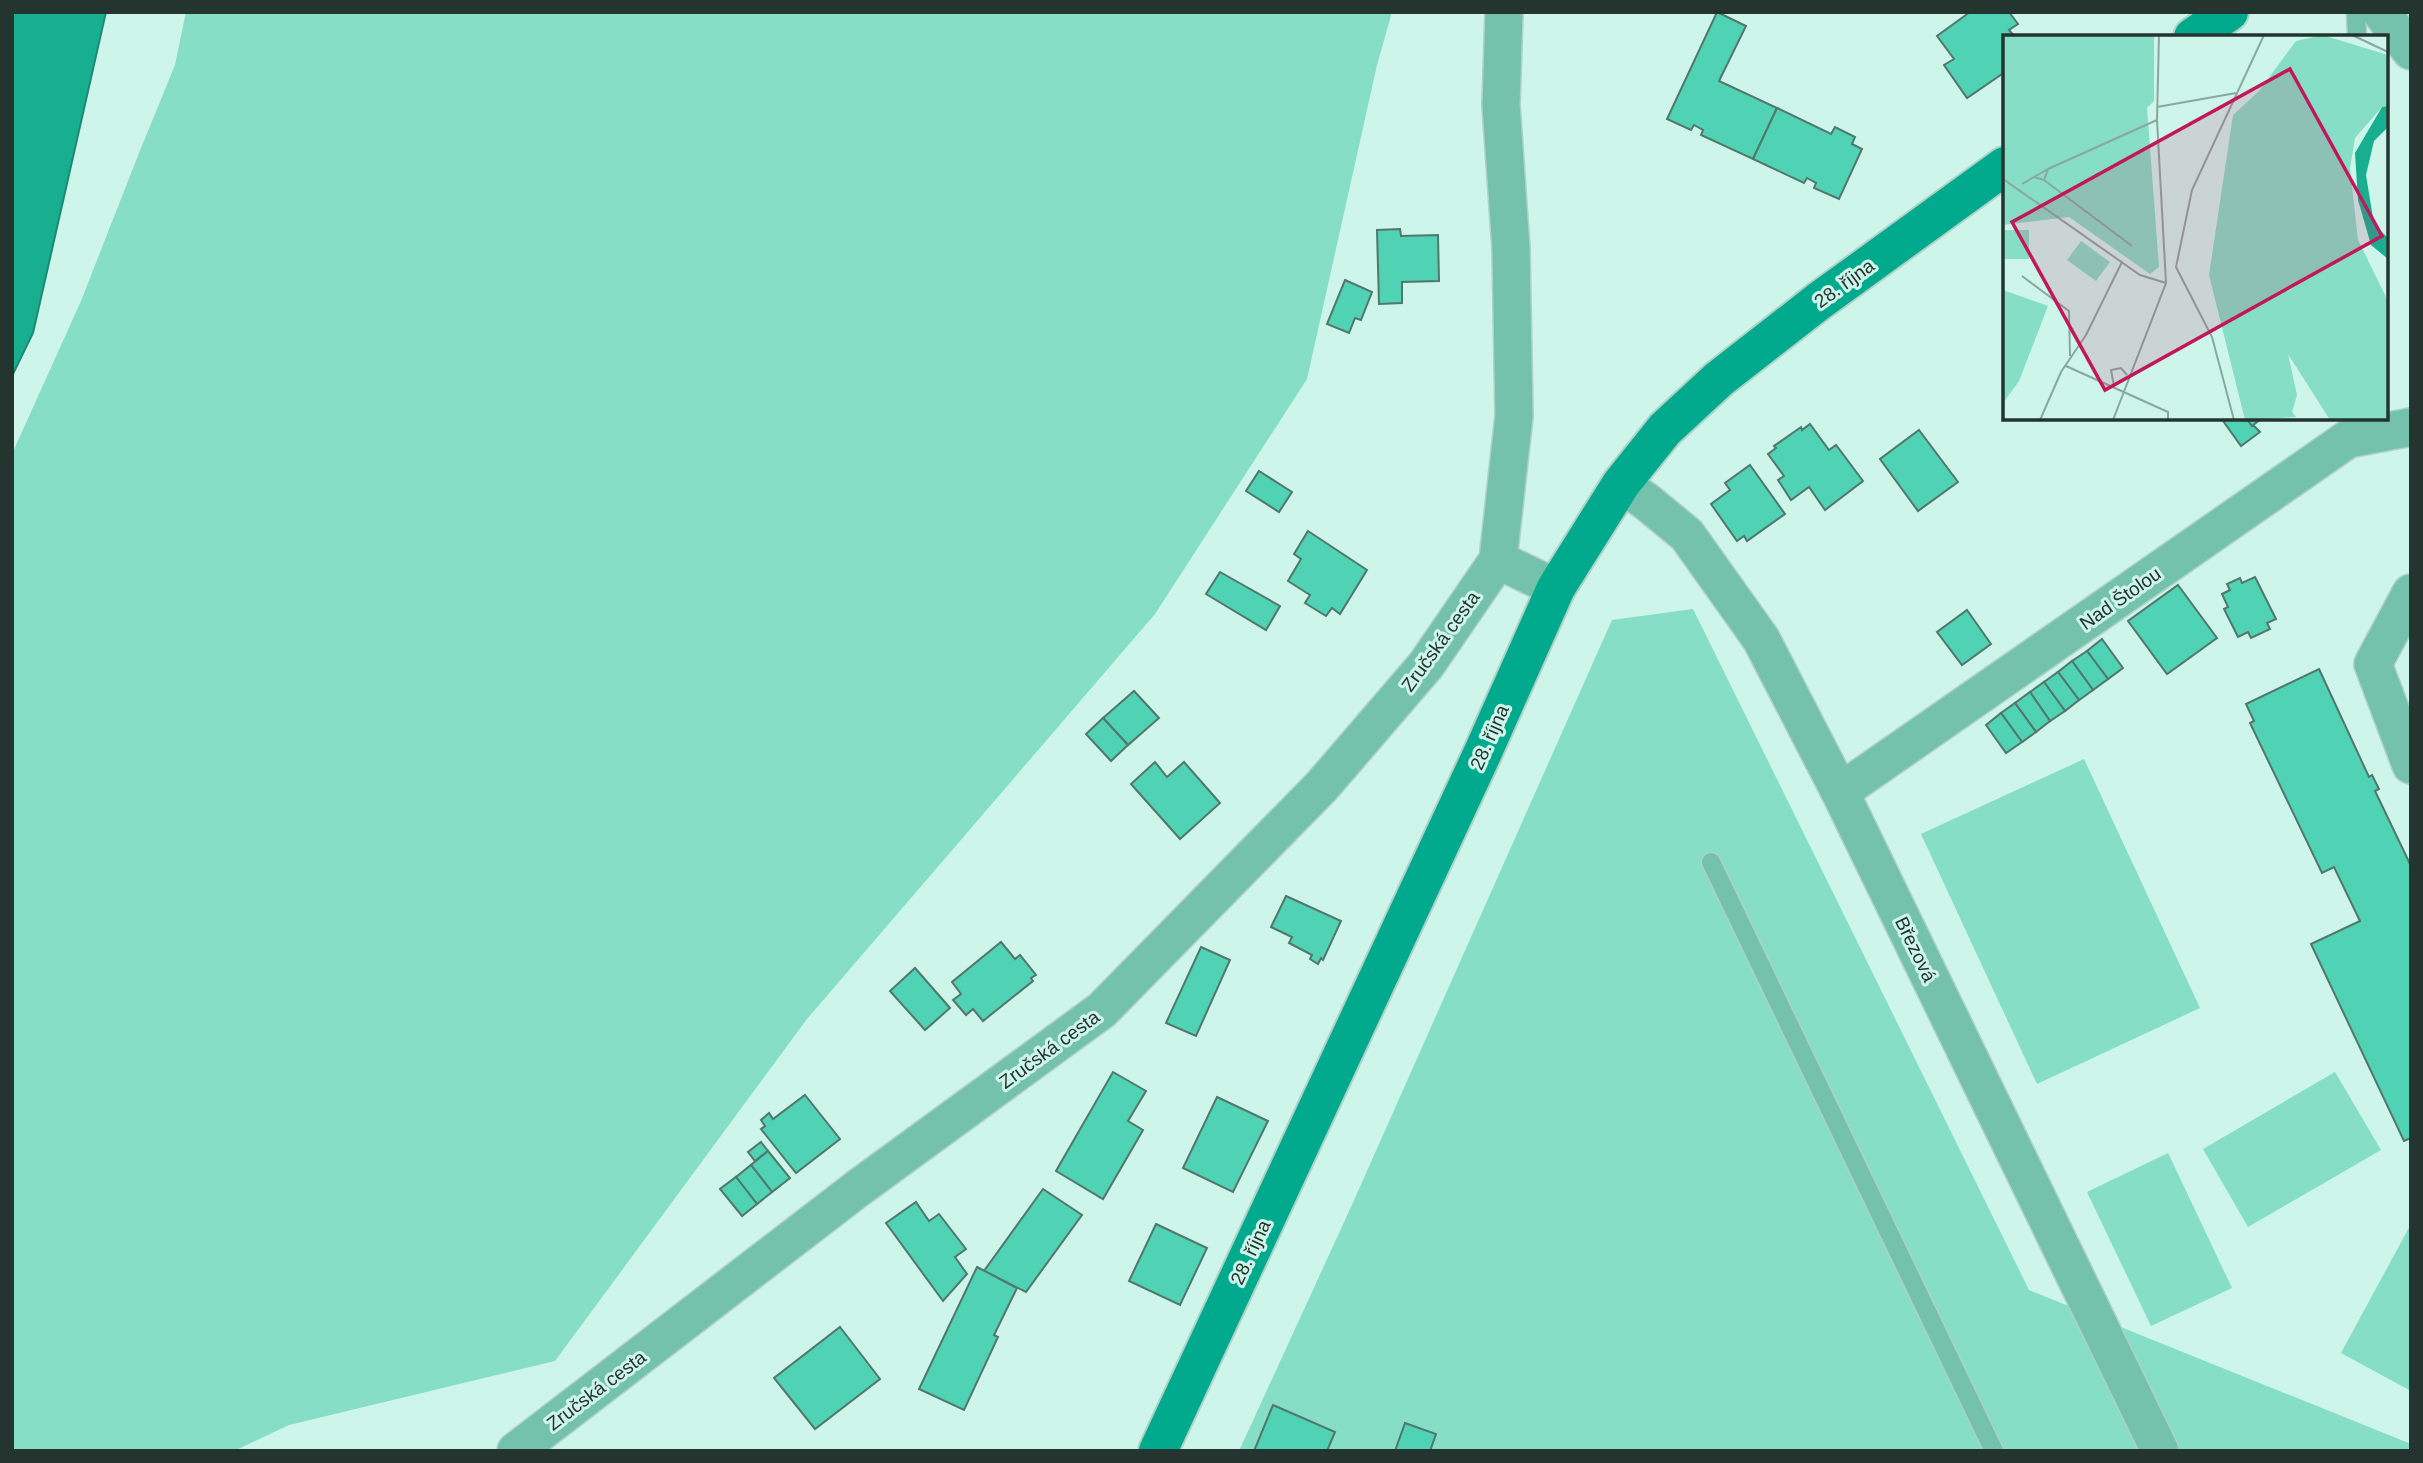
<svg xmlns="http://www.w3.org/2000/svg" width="2423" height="1463" viewBox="0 0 2423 1463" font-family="Arial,sans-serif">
<rect width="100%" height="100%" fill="#cdf5e9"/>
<g fill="#85dec5">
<polygon points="186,12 1392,12 1377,65 1307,379 1155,614 807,1019 555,1361 289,1425 234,1451 12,1451 12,454 81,301 139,153 175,65"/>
<polygon points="1693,609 2029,1290 2411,1444 2411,1451 1239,1451 1351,1207 1612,620"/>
<polygon points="2084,759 2200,1008 2037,1084 1921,834"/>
<polygon points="2335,1072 2381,1150 2248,1227 2203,1149"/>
<polygon points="2168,1153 2232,1288 2151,1326 2087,1192"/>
<polygon points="2411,1224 2411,1391 2341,1353"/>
</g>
<polygon fill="#18af91" stroke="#1c8a74" stroke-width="2" points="12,12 106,12 33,333 12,376"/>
<g fill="#4fd3b4" stroke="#52776c" stroke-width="2">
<polygon points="1717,12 1746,26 1719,81 1777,108 1753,159 1701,135 1703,130 1694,125 1691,130 1667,119"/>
<polygon points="1970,12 2009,12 2018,24 2009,30 2015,37 2005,37 2005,72 1967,98 1944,65 1954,59 1937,36"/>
<polygon points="1777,108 1831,134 1835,127 1855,137 1852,144 1862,149 1839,199 1814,188 1816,183 1807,178 1804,183 1753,159"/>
<polygon points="1400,229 1401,236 1438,235 1439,281 1402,282 1402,303 1379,304 1377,230"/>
<polygon points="1345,280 1372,292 1361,320 1355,318 1349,333 1327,324"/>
<polygon points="2221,418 2246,418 2260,432 2241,446"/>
<polygon points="2246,418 2262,418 2252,426"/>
<polygon points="1810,424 1829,450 1836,445 1863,481 1825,510 1809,487 1791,500 1778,480 1784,476 1768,454 1776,448 1774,446 1801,427 1802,430"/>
<polygon points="1919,430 1958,482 1918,511 1880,459"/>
<polygon points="1750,465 1785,514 1747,541 1744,536 1737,541 1711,504 1730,490 1725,483"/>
<polygon points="1259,471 1292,492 1279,512 1246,491"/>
<polygon points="1308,531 1367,570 1340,614 1332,608 1326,616 1305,603 1310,595 1288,581 1301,559 1294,554"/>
<polygon points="1220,572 1280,606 1266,630 1206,594"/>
<polygon points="2255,577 2276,619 2267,623 2270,629 2251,638 2248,632 2238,637 2224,609 2228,607 2222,594 2230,590 2227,584 2240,578 2242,583"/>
<polygon points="2178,585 2217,638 2167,674 2128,621"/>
<polygon points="1967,610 1991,644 1962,665 1937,632"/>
<polygon points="2102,639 2123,668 2108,679 2087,651"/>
<polygon points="2087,651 2108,679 2093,690 2072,661"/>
<polygon points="2072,661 2093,690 2079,700 2058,672"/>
<polygon points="2319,669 2369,777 2372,775 2379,789 2375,791 2411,866 2411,1138 2404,1141 2311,944 2360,921 2334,867 2322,873 2250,723 2254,721 2246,704"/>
<polygon points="2058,672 2079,700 2065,711 2044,682"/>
<polygon points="2044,682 2065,711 2050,721 2030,692"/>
<polygon points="1134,691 1159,718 1128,745 1103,718"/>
<polygon points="2030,692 2050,721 2036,732 2015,703"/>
<polygon points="2015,703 2036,732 2022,742 2001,713"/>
<polygon points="2001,713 2022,742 2006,753 1986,725"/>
<polygon points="1103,718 1128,745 1111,761 1086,734"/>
<polygon points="1155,762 1167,777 1184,762 1220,803 1180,839 1131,784"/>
<polygon points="1286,896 1341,921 1323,960 1321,958 1318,964 1310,959 1312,955 1289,943 1292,937 1271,927"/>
<polygon points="1001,942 1015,959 1020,955 1036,975 1031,978 1033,981 983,1021 973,1009 966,1015 953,1000 961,994 952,982"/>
<polygon points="1201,947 1230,960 1196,1036 1166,1023"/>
<polygon points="915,968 950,1008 925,1030 890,991"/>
<polygon points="1113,1072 1146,1091 1128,1121 1143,1130 1103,1199 1056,1171"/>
<polygon points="805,1095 840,1139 796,1173 761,1129 765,1126 761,1120 769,1113 773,1119"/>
<polygon points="1217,1097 1268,1121 1233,1192 1183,1168"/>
<polygon points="761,1142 768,1151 755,1161 748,1152"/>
<polygon points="768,1151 790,1178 772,1192 751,1165"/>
<polygon points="751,1165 772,1192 757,1204 736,1177"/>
<polygon points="736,1177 757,1204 742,1216 720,1189"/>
<polygon points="1043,1189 1082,1215 1026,1292 984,1271"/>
<polygon points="916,1202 929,1221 939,1214 966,1249 955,1257 967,1274 943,1301 886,1223"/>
<polygon points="1156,1224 1207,1248 1180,1305 1129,1281"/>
<polygon points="977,1267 1017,1288 994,1335 998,1337 964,1410 919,1389"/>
<polygon points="840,1327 880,1379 815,1429 774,1378"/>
<polygon points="1273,1405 1335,1432 1327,1451 1254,1451"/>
<polygon points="1405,1423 1436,1434 1430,1451 1395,1451"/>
</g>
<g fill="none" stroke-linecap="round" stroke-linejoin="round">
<defs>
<g id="lane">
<polyline points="2356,12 2357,37"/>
<polyline points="1711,862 1994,1451"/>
</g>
<g id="street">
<polyline points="2381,12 2411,51"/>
<polyline points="1621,484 1647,502 1687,535 1761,639 1840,792 2160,1451"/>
<polyline points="1498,560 1556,588"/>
<polyline points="2411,593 2373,664 2411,765"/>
<polyline points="1840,792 2348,439 2411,427"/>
<polyline points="516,1451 857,1189 1102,1010 1322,786 1426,665 1498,560 1514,416 1511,249 1501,105 1504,12"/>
</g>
<g id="secondary">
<polyline points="2193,37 2229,12"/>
<polyline points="1158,1451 1483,752 1556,588 1621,484 1665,429 1719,379 1819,301 2005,166"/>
</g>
</defs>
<use href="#lane" stroke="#afd2c8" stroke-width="21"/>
<use href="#street" stroke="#afd2c8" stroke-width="40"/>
<use href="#secondary" stroke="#afd2c8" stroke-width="42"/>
<use href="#lane" stroke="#74c1ac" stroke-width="18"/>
<use href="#street" stroke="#74c1ac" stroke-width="37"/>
<use href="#secondary" stroke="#02aa8d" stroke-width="38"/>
</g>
<g text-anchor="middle" stroke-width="6" stroke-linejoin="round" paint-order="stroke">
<g font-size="19" fill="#24342f" stroke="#cdf5e9">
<text transform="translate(1844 283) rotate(-36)" y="7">28. října</text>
<text transform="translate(2120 598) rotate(-35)" y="7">Nad Štolou</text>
<text transform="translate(1440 641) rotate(-54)" y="7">Zručská cesta</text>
<text transform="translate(1489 737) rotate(-66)" y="7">28. října</text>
<text transform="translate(1916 949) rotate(64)" y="7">Březová</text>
<text transform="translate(1049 1049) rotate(-36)" y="7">Zručská cesta</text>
<text transform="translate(1250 1252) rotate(-65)" y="7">28. října</text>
<text transform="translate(596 1390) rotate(-37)" y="7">Zručská cesta</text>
</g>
</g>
<g transform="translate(2003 35)">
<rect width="385" height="385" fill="#cdf5e9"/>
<path d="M0 0H151V66L144 73 156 232 147 239 66 182 0 190ZM319 0 385 20V71L379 72 352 103 347 133 355 205 385 266V385H327L285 319 294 360 289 377 293 382 242 385 206 240 230 80 256 56 293 6ZM0 195H26V224H0ZM78 206 107 227 93 246 64 225ZM0 255 45 271 16 346 0 368Z" fill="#85dec5"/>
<path d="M385 71V92L371 106 363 140 371 189 385 203V224L368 210 355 165 352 118 379 72Z" fill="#18af91"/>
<path fill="none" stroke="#89a89f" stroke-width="2" d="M277 0H304M349 0 385 17M154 72 233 58M45 134 154 85M0 144 137 240 163 248M41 145 129 211M19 149 31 142 45 134 41 145 31 142M19 241 66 276 67 321M63 331 165 377V385M111 351 108 335 118 333 124 340M37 385 58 337 83 300 119 227M110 385 163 248 154 85 156 0M231 385 209 302 173 232 189 155 261 0"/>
<path fill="#c2185b" fill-opacity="0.15" stroke="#c2185b" stroke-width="3.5" d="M287 34 379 201 102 355 9 187Z"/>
<rect width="385" height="385" fill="none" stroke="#24342f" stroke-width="3.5"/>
</g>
<rect width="2423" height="1463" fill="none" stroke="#24342f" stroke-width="28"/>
</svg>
